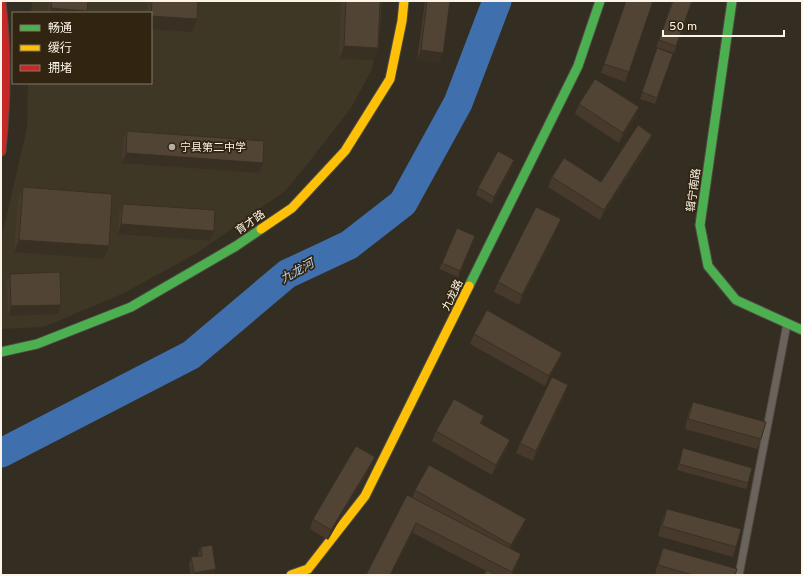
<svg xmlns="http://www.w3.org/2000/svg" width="803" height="576" viewBox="0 0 803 576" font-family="Overpass,'Noto Sans SC',sans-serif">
<rect width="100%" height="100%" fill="#342d22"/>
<polygon fill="#3e3725" points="32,1 382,1 380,32 372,69 351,108 306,166 284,192 197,253 124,293 44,327 1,329 1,239 27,128 28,83 151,83 151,13 31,13"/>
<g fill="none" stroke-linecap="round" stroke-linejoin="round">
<polyline stroke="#3f6fad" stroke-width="29" points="1,453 191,355 287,274 349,245 403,203 458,103 497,1"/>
<defs>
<polyline id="lane" points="739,575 787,324"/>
<g id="fast">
<polyline points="732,1 700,225 708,266 736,300 802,330"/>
<polyline points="469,286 578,66 600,1"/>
<polyline points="1,352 37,344 131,307 236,246 261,229"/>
</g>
<g id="slow">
<polyline points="261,229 292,208 345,151 390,79 402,21 404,1"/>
<polyline points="291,575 308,569 365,496 469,286"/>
</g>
<path id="jam" d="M1 2C7 52 6 101 1 151"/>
</defs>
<use href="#lane" stroke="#504a41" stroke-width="9"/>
<use href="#fast" stroke="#504a41" stroke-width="11"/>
<use href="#slow" stroke="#504a41" stroke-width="11"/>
<use href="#jam" stroke="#504a41" stroke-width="11"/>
<use href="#lane" stroke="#69635b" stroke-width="7"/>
<use href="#fast" stroke="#4caf50" stroke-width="9"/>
<use href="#slow" stroke="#ffc107" stroke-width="9"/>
<use href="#jam" stroke="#c62828" stroke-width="9"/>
</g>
<g fill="#473a2d">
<polygon points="48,1 88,1 87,13 47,13"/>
<polygon points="148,1 198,1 197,19 192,32 151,13 147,13"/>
<polygon points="341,1 380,1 378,48 373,60 339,59"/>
<polygon points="425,1 450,1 440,63 417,60"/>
<polygon points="626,1 653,1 625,82 601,73"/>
<polygon points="672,1 692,1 674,53 656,47"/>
<polygon points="657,48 673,54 655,104 640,99"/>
<polygon points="579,104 639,107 636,117 619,143 575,114"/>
<polygon points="127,131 263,163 259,173 122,163 123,140"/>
<polygon points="652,135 649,145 600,220 548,187 552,177 601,182"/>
<polygon points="514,160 512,167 492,204 476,195 478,188"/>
<polygon points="23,187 104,259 14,252 18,200"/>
<polygon points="123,204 210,241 118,234 119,213"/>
<polygon points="557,229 519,305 494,292 498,282"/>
<polygon points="473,243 458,277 439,269 442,263"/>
<polygon points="10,274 58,314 8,316 6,283"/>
<polygon points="474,334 562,353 558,362 545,386 470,344"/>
<polygon points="565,395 533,461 516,453 520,443"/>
<polygon points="693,402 761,439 757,449 685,429 689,411"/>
<polygon points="484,416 481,424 510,440 507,450 492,475 432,441 436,431"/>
<polygon points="683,448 748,483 746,489 677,470"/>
<polygon points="371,466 328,540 310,529 313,519"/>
<polygon points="415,490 522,529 511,549 521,554 518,563 512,575 484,575 486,571 413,533 412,498"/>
<polygon points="667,509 736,547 733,557 658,536 663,518"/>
<polygon points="201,547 214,575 191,575 189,564 191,557 199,556 198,554"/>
<polygon points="663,548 735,575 655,575 659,558"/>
</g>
<g fill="#393024">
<polygon points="51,8 87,11 87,13 50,13"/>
<polygon points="151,16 197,19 192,32 151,29"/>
<polygon points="344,46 378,48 373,60 339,59"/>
<polygon points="421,50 443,53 440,63 417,60"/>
<polygon points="639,107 636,117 619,143 623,133"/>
<polygon points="652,135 649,145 600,220 604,210"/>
<polygon points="126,153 263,163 259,173 122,163"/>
<polygon points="514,160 512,167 492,204 494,197"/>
<polygon points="561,219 557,229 519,305 522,295"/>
<polygon points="121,224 214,231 210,241 118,234"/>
<polygon points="475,236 473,243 458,277 460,271"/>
<polygon points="19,240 109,246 104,259 14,252"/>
<polygon points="61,305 58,314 8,316 11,306"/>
<polygon points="562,353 558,362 545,386 549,376"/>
<polygon points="568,385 565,395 533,461 536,451"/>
<polygon points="510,440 507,450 492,475 496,465"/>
<polygon points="375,457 371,466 328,540 331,530"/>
<polygon points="526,519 522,529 508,555 511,545"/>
<polygon points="416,523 413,533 391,575 390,575"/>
<polygon points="521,554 518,563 512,575 511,575"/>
<polygon points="216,569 214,575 193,575 194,573"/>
</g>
<g fill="#524434" stroke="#393024">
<polygon points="52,1 88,1 87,11 51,8"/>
<polygon points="152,1 198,1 197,19 151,16"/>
<polygon points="346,1 380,1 378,48 344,46"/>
<polygon points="427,1 450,1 443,53 421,50"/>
<polygon points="626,1 653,1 629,72 604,64"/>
<polygon points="673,1 692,1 676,46 659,40"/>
<polygon points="657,48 673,54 657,98 642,92"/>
<polygon points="595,79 639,107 623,133 579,104"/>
<polygon points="638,125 652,135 604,210 552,177 564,158 601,182"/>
<polygon points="127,131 264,141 263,163 126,153"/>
<polygon points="498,151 514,160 494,197 478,188"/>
<polygon points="23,187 112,194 109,246 19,240"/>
<polygon points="123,204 215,210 214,231 121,224"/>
<polygon points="536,207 561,219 522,295 498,282"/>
<polygon points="457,228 475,236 460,271 442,263"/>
<polygon points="60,272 61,305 11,306 10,274"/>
<polygon points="487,310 562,353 549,376 474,334"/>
<polygon points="552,377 568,385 536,451 520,443"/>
<polygon points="454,399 484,416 480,423 510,440 496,465 436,431"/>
<polygon points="693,402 766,422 761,439 688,419"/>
<polygon points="356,446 375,457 331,530 313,519"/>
<polygon points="683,448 752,468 748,483 679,464"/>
<polygon points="429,465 526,519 511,545 415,490"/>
<polygon points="407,495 521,554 512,572 416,523 390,575 366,575"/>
<polygon points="667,509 741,529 736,547 662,526"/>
<polygon points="212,545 216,569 194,573 191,557 202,556 201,547"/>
<polygon points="663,548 737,569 735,575 693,575 658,565"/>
<polygon points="487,570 497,575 484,575"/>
</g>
<circle fill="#b6aea3" stroke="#312511" stroke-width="1.5" cx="172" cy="147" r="4"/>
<g text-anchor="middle" stroke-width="3.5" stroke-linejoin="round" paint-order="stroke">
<g font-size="11" fill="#fcf4e8" stroke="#312511" text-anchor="start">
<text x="180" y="151">宁县第二中学</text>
</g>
<g font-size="11" fill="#fcf4e8" stroke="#312511">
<text transform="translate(693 190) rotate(-82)" y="4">辑宁南路</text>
<text transform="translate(250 222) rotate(-35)" y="4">育才路</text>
<text transform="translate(452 295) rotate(-64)" y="4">九龙路</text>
</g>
<g font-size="12" font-style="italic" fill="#b6d2f7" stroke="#312511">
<text transform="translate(297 271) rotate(-29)" y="4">九龙河</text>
</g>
</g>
<rect width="803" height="576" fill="none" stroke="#fcf4e8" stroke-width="4"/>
<rect x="12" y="12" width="140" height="72" fill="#312511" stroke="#827867"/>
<rect x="20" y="25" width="20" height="6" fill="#4caf50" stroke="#827867"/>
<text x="48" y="32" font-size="12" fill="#fcf4e8">畅通</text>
<rect x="20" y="45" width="20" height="6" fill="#ffc107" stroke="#827867"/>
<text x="48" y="52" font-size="12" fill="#fcf4e8">缓行</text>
<rect x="20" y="65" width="20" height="6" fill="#c62828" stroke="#827867"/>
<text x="48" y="72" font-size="12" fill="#fcf4e8">拥堵</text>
<path d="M663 30v6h121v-6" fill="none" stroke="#fcf4e8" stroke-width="2"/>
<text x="669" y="30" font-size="12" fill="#fcf4e8" stroke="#312511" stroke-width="3" paint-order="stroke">50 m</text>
</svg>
